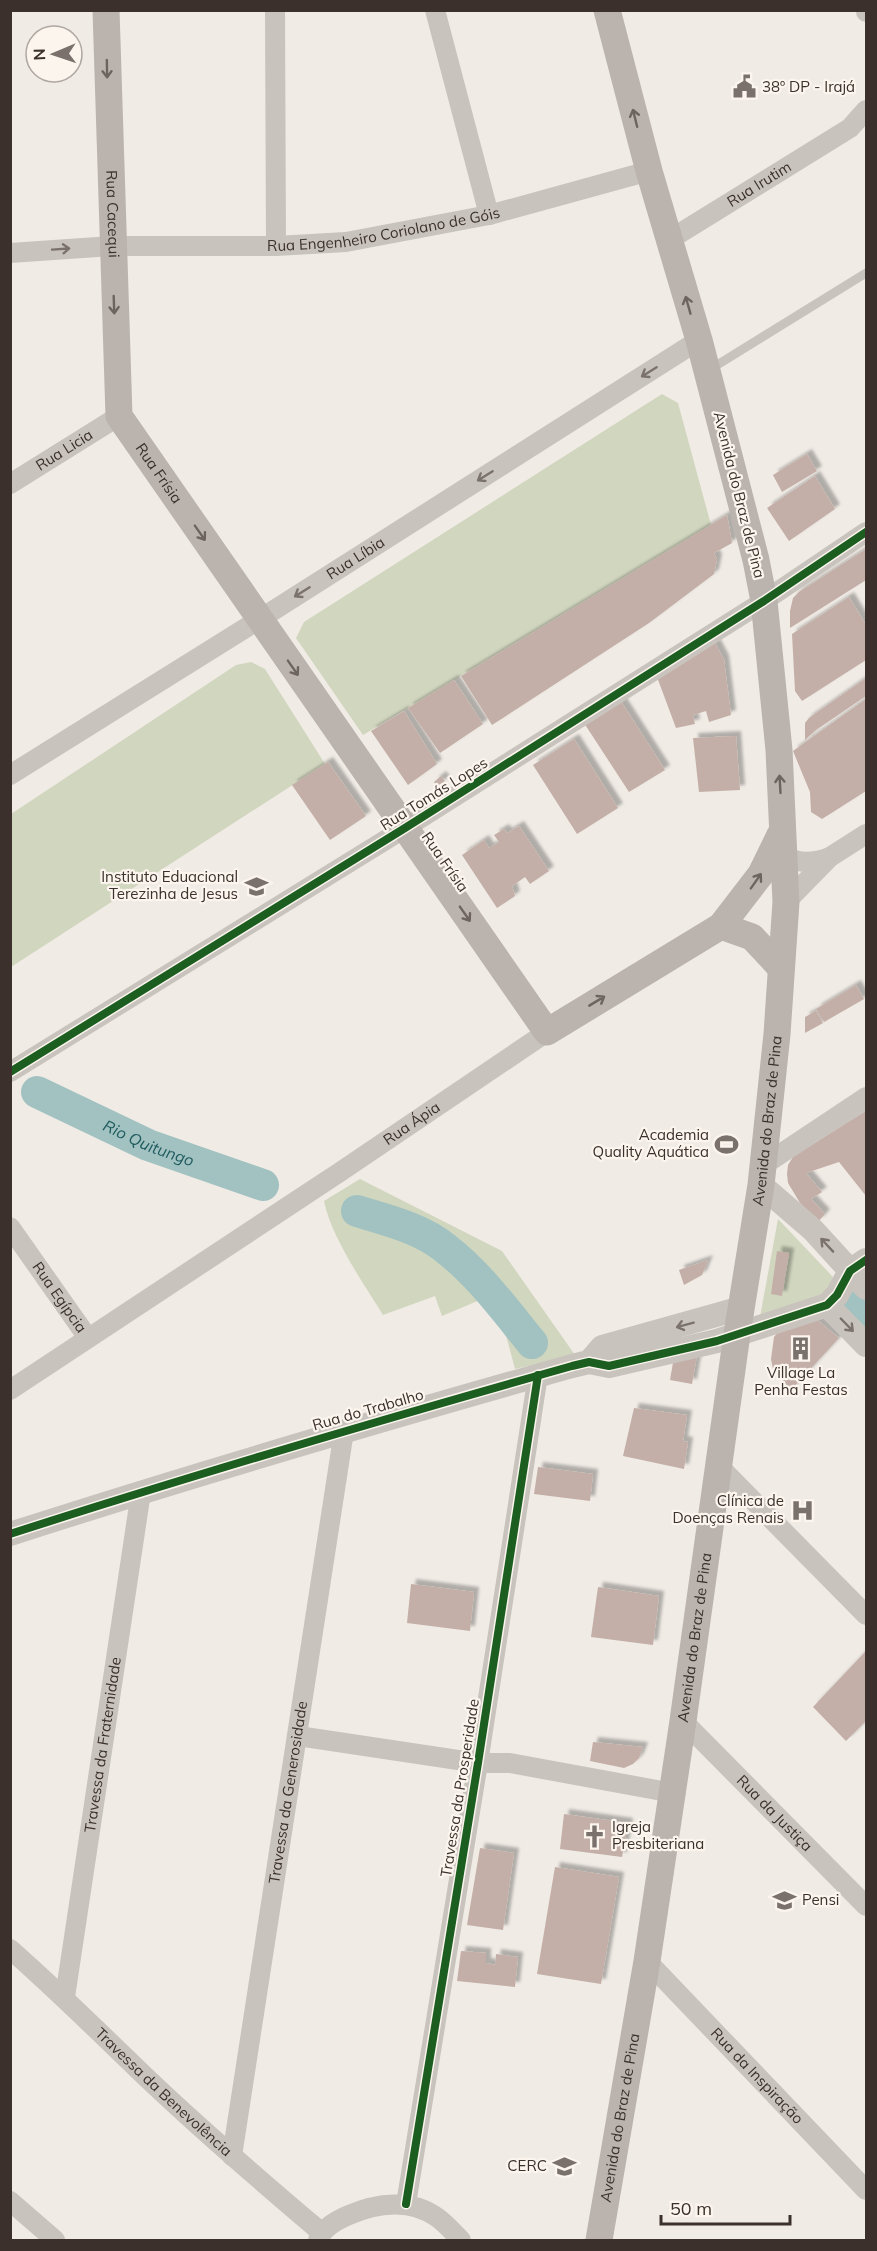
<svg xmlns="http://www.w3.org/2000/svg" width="877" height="2251" viewBox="0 0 877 2251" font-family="Mulish,sans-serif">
<defs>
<filter id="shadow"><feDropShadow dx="5" dy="-5" stdDeviation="1.5" flood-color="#0004"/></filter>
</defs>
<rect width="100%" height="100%" fill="#f0ebe5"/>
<g fill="#d1d6bf">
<polygon points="662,394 678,403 711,525 363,735 296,638 304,622"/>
<polygon points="251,662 265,669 325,764 11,967 11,814 236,665"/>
<path d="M360 1179 502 1251 575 1355 515 1369 500 1313 487 1297 442 1316 435 1296 383 1315C364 1284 331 1237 324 1201Z"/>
<polygon points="778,1219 833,1277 828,1292 760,1317"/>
</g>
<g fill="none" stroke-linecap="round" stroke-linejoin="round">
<g stroke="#a1c2c1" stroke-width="32">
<path id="s1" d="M37 1092 148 1145 263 1185"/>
<path d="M357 1211C386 1220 421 1228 445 1248 479 1274 505 1310 532 1343"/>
<polyline points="850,1305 866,1322"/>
</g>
</g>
<g fill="#c3afa7" filter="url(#shadow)">
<polygon points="807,454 817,471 782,492 773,475"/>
<polygon points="815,476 835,509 789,541 767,508"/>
<polygon points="727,515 732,543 714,553 717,559 714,574 649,623 492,725 461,676"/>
<polygon points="866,549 866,580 790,628 790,611 793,598 799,592"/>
<polygon points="849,597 866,625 866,660 802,701 795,691 792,634"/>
<polygon points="715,643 724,660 731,715 709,722 706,711 693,715 695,724 676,728 657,677"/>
<polygon points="866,678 866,696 816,730 805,740 805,723 809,718"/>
<polygon points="454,680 483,724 440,753 408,708"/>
<polygon points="866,699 866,791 822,819 811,812 810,792 793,751"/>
<polygon points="620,700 665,770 629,792 584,723"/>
<polygon points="404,711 437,764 408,785 371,731"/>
<polygon points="736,736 740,790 699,792 693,738"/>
<polygon points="574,739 618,808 577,834 533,765"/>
<polygon points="328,762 366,816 330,840 292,785"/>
<polygon points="441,776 445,781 437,786 434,782"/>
<polygon points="519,826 549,871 530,884 525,877 512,886 515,896 497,908 462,855 484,840 489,848 499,842 494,835 504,829 507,833"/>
<polygon points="856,985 864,999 824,1022 816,1009"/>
<polygon points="816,1011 823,1023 805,1033 805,1017"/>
<polygon points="866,1111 866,1196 839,1162 806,1173 822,1192 811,1199 825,1214 818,1222 800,1203 788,1183 787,1174 788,1165 793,1157"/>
<polygon points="777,1251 789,1253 782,1296 771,1294"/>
<polygon points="708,1260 702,1275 684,1285 679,1270"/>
<polygon points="817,1320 839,1338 791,1390 773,1369 771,1359 774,1337 778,1332"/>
<polygon points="675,1351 697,1355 692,1384 670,1380"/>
<polygon points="634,1408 687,1415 683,1441 688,1442 684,1469 623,1456"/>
<polygon points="538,1467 593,1474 590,1501 534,1494"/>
<polygon points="411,1584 474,1592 470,1631 407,1623"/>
<polygon points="598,1587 659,1596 653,1645 591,1637"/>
<polygon points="865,1652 866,1721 846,1741 813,1707"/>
<polygon points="593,1742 643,1747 639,1758 633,1764 624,1768 590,1761"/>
<polygon points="564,1814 628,1823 622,1857 560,1849"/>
<polygon points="480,1848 514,1853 503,1930 467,1925"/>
<polygon points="555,1867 619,1877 601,1984 537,1974"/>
<polygon points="461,1951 486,1953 486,1963 495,1965 496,1954 518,1957 515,1987 457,1981"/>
</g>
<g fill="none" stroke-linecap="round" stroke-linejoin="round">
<polyline stroke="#c9c3be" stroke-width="9" points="709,370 866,273"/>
<g stroke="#c9c3be" stroke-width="20">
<polyline points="275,10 276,246"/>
<polyline points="435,10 489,215"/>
<polyline points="866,10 866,12"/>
<path id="s2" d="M669 240 850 128 866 110"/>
<path id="s3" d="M10 253 112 246H276L346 242 489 215 649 171"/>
<path id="s4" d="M10 484 119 416"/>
<path id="s5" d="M10 775 260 619 699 340"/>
<path d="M784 856C800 864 814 863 830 857"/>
<polyline points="786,902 830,857 866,834"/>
<polyline points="10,1072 405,828 764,601 866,532"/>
<polyline points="764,1165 866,1097"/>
<path id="s6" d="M10 1227 88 1338"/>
<path id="s7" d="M10 1390 340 1172 547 1032"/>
<polyline points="718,1465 866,1615"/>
<path id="s8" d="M683 1721 866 1906"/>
<polyline points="298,1736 478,1763 510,1763 673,1793"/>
<path id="s9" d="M10 1949C59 1992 104 2037 150 2081 205 2133 263 2183 321 2232"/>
<path id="s10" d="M647 1961 866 2190"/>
<path id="s11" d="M65 1997 141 1492"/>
<path id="s12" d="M232 2156 344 1431"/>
<polyline points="10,2201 55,2240"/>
<polyline points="406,2204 478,1763 538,1375"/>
<path d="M318 2240C323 2228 337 2220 349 2215 377 2203 411 2198 438 2218 446 2224 454 2233 461 2240"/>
</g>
<g stroke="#c9c3be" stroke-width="24">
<polyline points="761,1185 813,1230 866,1288"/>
<polyline points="827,1305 866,1345"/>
<polyline points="589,1362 602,1347 741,1308"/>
<path d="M10 1534C196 1474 384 1419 572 1366L589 1362 609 1366 717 1341 827 1305 837 1295 850 1271 866 1260"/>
</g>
<g stroke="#bab3ae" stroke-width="27">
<path id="s13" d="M106 10 119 416 547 1032 721 926 761 874 780 835"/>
<polyline points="721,926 752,937 781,968"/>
<path id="s14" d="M599 2240 647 1961 683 1721 737 1334 761 1185 777 1034 786 902 779 750 764 601 756 560 699 340 649 171 607 10"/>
</g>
<defs>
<g id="cycleway">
<polyline points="10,1072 405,828 764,601 866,532"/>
<path d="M10 1534C196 1474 384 1419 572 1366L589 1362 609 1366 717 1341 827 1305 837 1295 850 1271 866 1260"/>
<polyline points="406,2204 478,1763 538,1375"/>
</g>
</defs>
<use href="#cycleway" stroke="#fbf5ee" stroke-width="11"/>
<use href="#cycleway" stroke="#1b5e20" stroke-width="8"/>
</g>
<defs><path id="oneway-shaft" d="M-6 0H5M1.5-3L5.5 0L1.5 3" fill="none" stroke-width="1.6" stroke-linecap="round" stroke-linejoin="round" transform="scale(1.5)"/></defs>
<g stroke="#6e645f">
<use href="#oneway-shaft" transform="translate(107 69) rotate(89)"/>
<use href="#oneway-shaft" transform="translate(635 118) rotate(-104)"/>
<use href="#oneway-shaft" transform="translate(114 305) rotate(88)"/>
<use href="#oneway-shaft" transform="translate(688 305) rotate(-106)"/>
<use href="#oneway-shaft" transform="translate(200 533) rotate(55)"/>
<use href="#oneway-shaft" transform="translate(293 668) rotate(55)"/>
<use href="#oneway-shaft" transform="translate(780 784) rotate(-93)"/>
<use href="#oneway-shaft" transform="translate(756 881) rotate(-55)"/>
<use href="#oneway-shaft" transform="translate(465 914) rotate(55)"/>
<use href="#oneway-shaft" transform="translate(597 1001) rotate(-31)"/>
</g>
<g stroke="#7b726d">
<use href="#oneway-shaft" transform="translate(61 249) rotate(-4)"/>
<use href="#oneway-shaft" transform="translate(649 372) rotate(148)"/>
<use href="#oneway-shaft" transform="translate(485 476) rotate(148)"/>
<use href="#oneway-shaft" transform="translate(302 592) rotate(148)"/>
<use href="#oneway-shaft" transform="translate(827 1245) rotate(-133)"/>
<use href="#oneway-shaft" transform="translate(685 1325) rotate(165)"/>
<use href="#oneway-shaft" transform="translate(847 1325) rotate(46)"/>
</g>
<defs>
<symbol id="civic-bare" viewBox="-9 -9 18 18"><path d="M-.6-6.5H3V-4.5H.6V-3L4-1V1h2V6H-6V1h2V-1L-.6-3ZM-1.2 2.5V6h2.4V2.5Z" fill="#7a716c" stroke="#fbf5ee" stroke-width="2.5" paint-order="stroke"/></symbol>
<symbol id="school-bare" viewBox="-9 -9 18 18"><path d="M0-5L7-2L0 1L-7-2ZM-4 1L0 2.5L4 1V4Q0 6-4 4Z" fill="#7a716c" stroke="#fbf5ee" stroke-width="2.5" paint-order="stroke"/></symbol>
<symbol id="stadium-bare" viewBox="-9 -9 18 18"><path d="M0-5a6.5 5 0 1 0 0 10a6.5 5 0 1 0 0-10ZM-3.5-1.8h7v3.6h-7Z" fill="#7a716c" stroke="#fbf5ee" stroke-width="2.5" paint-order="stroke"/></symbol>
<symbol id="building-bare" viewBox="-9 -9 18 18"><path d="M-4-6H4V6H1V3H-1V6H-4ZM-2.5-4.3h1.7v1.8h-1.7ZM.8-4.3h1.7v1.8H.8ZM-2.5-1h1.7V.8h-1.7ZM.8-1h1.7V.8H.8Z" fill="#7a716c" stroke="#fbf5ee" stroke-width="2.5" paint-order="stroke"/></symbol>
<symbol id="hospital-bare" viewBox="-9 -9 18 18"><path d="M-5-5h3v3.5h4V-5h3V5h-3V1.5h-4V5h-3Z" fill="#7a716c" stroke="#fbf5ee" stroke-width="2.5" paint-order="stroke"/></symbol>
<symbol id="church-bare" viewBox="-9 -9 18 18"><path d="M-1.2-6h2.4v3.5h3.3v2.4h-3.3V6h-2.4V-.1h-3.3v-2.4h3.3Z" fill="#7a716c" stroke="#fbf5ee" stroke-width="2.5" paint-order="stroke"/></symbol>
</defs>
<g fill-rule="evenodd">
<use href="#civic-bare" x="728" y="70" width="33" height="33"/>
<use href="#school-bare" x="240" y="870" width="33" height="33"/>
<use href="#stadium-bare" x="710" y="1128" width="33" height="33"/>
<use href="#building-bare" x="784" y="1332" width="33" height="33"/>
<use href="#hospital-bare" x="786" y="1494" width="33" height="33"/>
<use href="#church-bare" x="578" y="1820" width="33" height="33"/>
<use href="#school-bare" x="768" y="1884" width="33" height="33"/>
<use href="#school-bare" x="548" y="2150" width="33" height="33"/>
</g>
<g text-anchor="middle" stroke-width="4.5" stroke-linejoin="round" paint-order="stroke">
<g font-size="15" fill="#3b302b" stroke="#fbf5ee" text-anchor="end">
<text x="762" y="92" text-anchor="start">38º DP - Irajá</text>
<text x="238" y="882">Instituto Eduacional<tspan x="238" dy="17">Terezinha de Jesus</tspan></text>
<text x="709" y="1140">Academia<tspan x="709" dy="17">Quality Aquática</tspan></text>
<text x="801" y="1378" text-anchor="middle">Village La<tspan x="801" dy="17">Penha Festas</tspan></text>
<text x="784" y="1506">Clínica de<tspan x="784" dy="17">Doenças Renais</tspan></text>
<text x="612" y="1832" text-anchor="start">Igreja<tspan x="612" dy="17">Presbiteriana</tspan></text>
<text x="802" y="1905" text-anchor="start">Pensi</text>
<text x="547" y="2171">CERC</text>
</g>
<g font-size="15" fill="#3b302b" stroke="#fbf5ee">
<text dy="5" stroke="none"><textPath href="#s2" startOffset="106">Rua Irutim</textPath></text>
<text dy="5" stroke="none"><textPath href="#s13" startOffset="204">Rua Cacequi</textPath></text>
<text dy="5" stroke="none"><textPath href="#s3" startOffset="375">Rua Engenheiro Coriolano de Góis</textPath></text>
<text dy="5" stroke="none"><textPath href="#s4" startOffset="64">Rua Licia</textPath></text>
<text dy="5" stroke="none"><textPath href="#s13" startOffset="476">Rua Frísia</textPath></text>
<text transform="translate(739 495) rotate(76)" y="5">Avenida do Braz de Pina</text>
<text dy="5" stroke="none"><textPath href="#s5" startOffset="408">Rua Líbia</textPath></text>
<text transform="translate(434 794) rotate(-32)" y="5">Rua Tomás Lopes</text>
<text transform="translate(445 862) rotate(55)" y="5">Rua Frísia</text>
<text dy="5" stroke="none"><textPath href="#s14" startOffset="1132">Avenida do Braz de Pina</textPath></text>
<text dy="5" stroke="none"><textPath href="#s7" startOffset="482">Rua Ápia</textPath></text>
<text dy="5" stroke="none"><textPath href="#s6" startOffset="86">Rua Egípcia</textPath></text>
<text transform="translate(368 1410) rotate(-16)" y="5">Rua do Trabalho</text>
<text dy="5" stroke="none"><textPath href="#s14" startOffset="610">Avenida do Braz de Pina</textPath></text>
<text dy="5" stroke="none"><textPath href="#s11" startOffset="255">Travessa da Fraternidade</textPath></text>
<text transform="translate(460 1788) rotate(-81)" y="5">Travessa da Prosperidade</text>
<text dy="5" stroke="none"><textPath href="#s12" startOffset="368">Travessa da Generosidade</textPath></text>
<text dy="5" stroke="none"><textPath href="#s8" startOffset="130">Rua da Justiça</textPath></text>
<text dy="5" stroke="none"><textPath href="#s10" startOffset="159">Rua da Inspiração</textPath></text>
<text dy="5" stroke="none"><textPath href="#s9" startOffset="210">Travessa da Benevolência</textPath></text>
<text dy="5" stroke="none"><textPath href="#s14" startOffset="124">Avenida do Braz de Pina</textPath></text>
</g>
<g font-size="16" font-style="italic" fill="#1f5a5e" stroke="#fbf5ee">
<text dy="6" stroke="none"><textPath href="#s1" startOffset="123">Rio Quitungo</textPath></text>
</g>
</g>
<rect width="877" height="2251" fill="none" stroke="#3b302b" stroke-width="24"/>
<g transform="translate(54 54) rotate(268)"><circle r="28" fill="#fbf5ee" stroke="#aea6a0" stroke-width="1.5"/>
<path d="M0-4.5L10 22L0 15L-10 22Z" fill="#7a716c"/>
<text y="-9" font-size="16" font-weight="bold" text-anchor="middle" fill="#3b302b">N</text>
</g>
<path d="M661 2215v9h129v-9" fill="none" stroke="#3b302b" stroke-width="3"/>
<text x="670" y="2215" font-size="18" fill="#3b302b" stroke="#fbf5ee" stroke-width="4.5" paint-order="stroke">50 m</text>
</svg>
